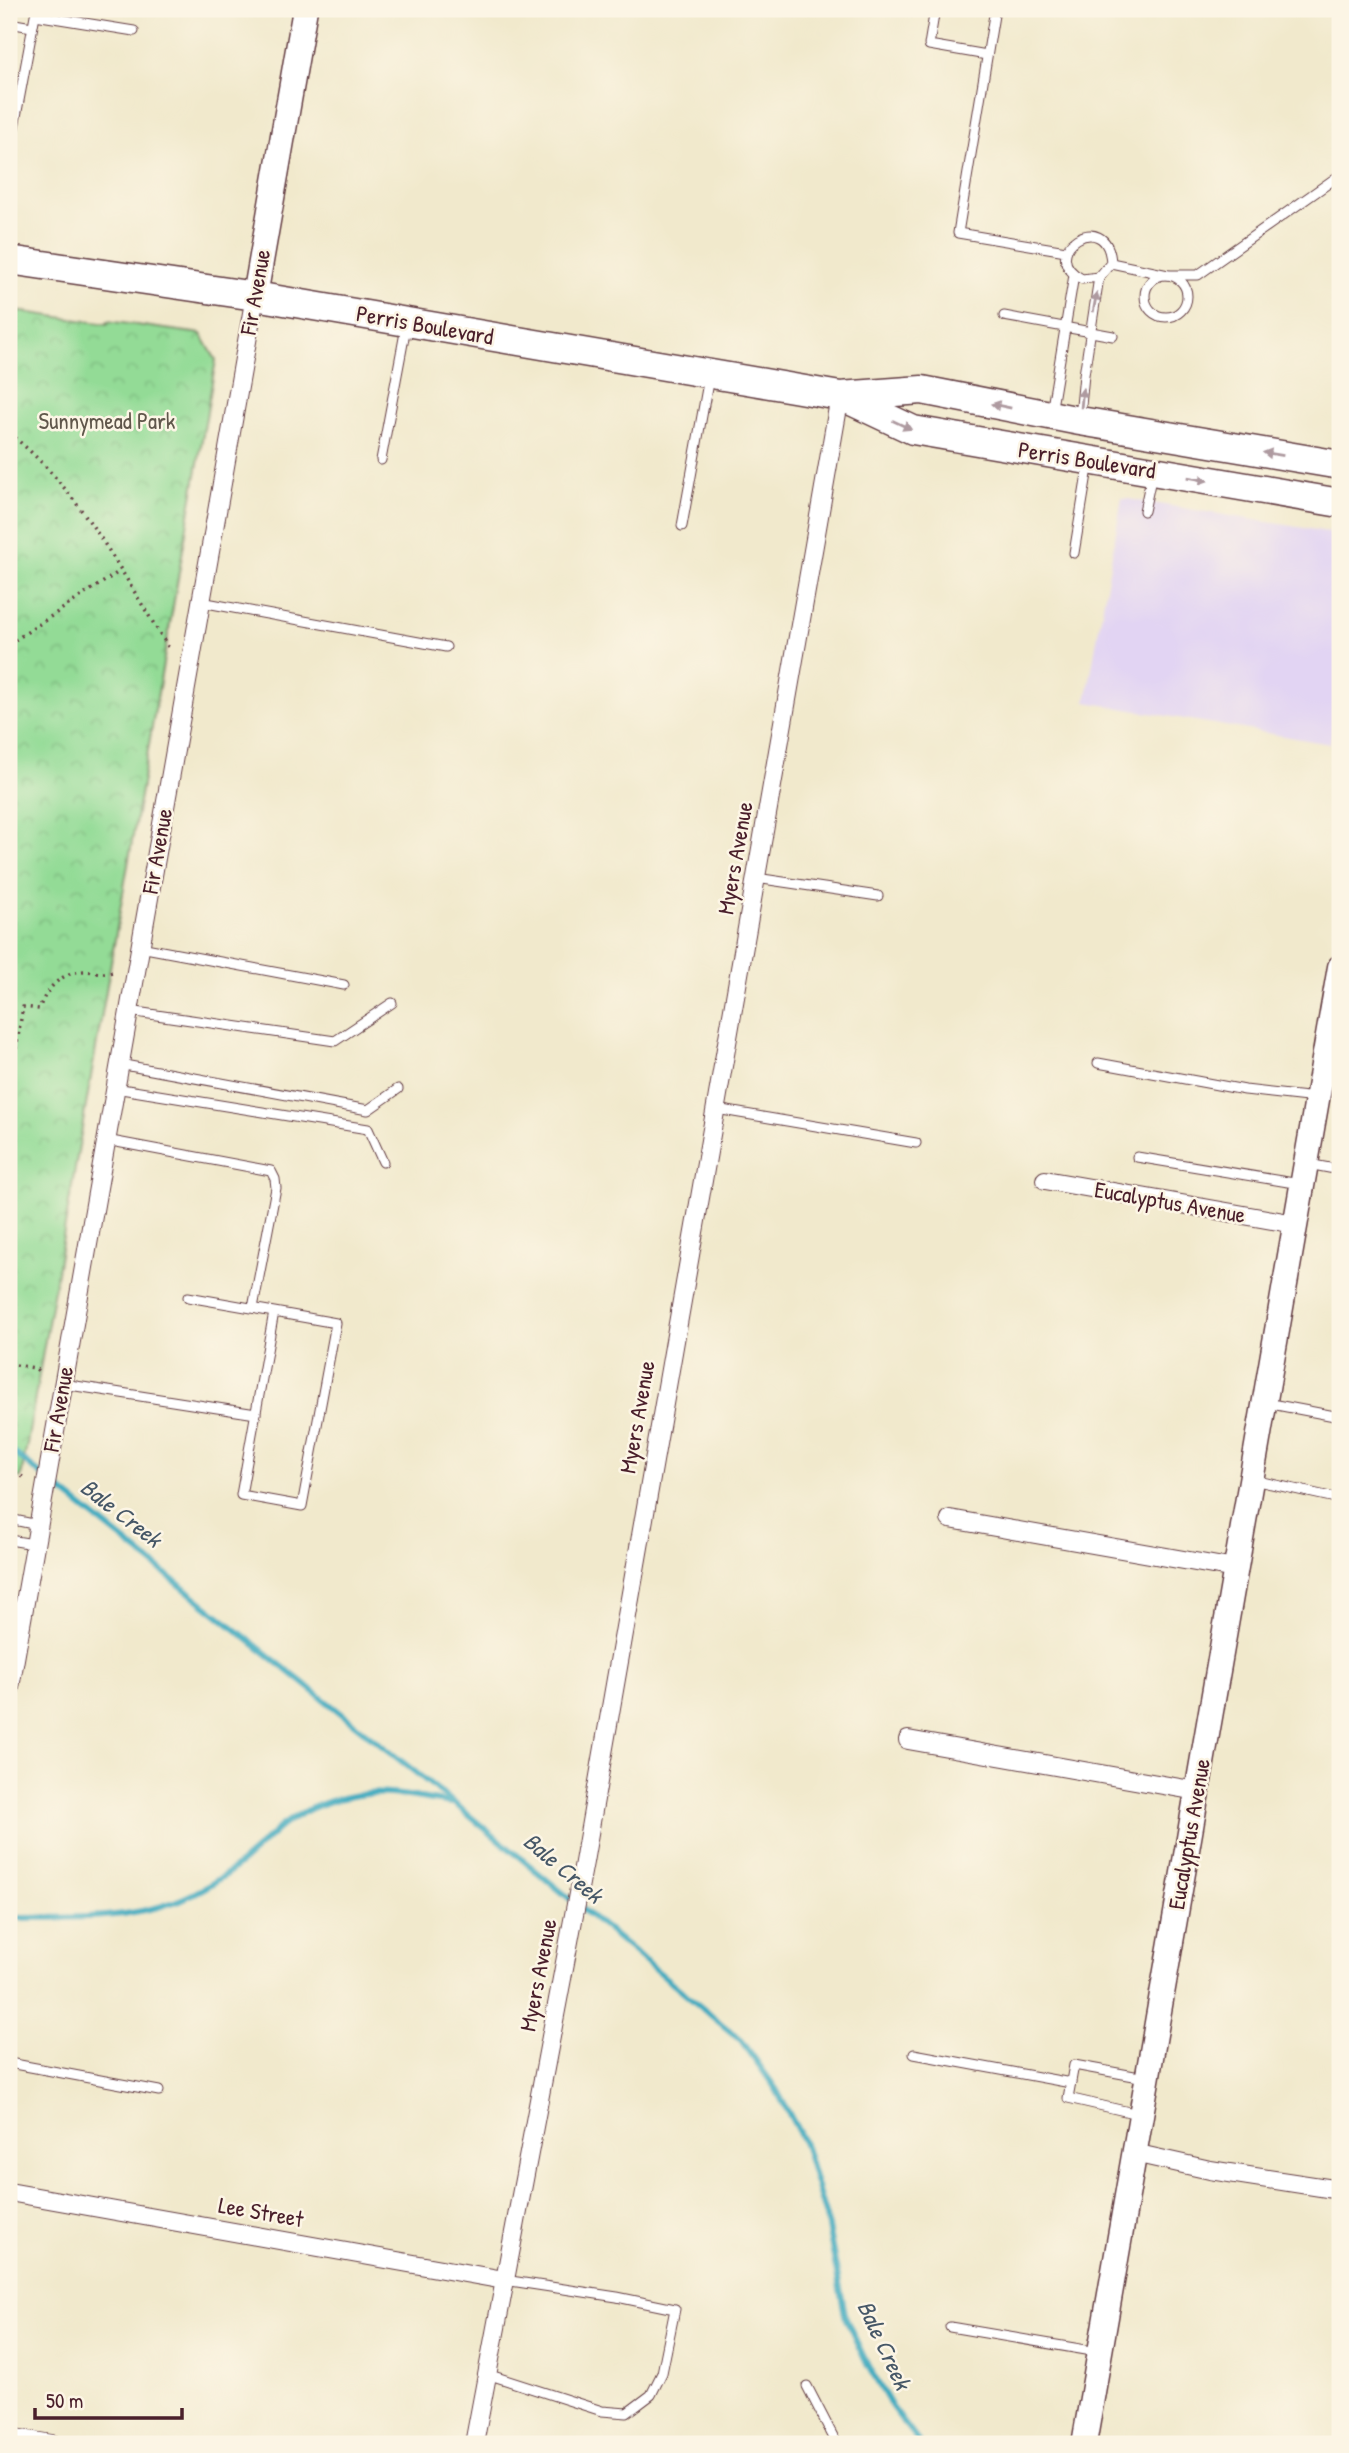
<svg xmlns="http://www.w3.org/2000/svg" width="1349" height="2453" viewBox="0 0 1349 2453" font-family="'Patrick Hand',sans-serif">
<defs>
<pattern id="park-crowns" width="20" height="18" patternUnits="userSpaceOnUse" patternTransform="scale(1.75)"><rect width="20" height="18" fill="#93db96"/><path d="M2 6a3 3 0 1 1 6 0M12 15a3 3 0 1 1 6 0" fill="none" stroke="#80bc81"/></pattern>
</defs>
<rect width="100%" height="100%" fill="#fcf5e5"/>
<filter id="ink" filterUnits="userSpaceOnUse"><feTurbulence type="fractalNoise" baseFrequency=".0143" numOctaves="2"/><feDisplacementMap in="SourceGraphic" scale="14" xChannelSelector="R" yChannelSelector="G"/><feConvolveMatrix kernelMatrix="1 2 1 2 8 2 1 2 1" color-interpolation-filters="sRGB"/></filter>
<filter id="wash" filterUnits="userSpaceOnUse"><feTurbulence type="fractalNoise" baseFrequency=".00686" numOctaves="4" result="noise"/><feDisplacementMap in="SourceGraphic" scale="28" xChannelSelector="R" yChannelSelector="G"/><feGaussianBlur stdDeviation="1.57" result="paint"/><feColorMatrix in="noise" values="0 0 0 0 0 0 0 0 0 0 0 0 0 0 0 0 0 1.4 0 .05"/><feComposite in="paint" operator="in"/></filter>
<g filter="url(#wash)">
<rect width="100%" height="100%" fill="#f1e9cc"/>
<polygon fill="#e2d4f3" points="1122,498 1340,534 1340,691 1330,744 1086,702"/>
<polygon fill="url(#park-crowns)" stroke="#6e7d60" stroke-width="2" points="9,310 107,324 108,321 201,334 216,360 21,1478 9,1476"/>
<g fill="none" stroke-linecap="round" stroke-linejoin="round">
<g stroke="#40abc0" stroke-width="6">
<polyline points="9,1449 454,1803 742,2041 776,2089 803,2140 826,2217 846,2319 868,2366 892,2407 920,2444"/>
<path d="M9 1918C63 1917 122 1921 174 1902 201 1892 229 1874 251 1854 262 1845 271 1834 283 1825 307 1807 337 1797 367 1794 390 1791 428 1800 452 1803"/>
</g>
</g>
</g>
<g filter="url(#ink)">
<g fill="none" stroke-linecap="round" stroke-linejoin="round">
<defs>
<g id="lane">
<polyline points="935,9 929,45 987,55"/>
<polyline points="995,9 958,233 1066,251"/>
<polyline points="9,23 32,27"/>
<polyline points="9,154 35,15 134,31"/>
<polyline points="1111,263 1168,275 1198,275 1340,175"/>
<circle cx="1166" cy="296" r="21"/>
<polyline points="1004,316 1113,336"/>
<polyline points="1051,413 1074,275"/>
<path d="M1080 416 1084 375 1099 277 1111 263C1108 204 1033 253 1082 279L1099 277"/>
<polyline points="381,460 406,327"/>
<polyline points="1144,511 1152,474"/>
<polyline points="682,526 709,377"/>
<polyline points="1074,553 1089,462"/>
<polyline points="201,602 446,647"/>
<polyline points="756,878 878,896"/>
<polyline points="140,947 344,985"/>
<polyline points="129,1011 335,1041 392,1003"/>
<polyline points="1098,1063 1245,1090 1316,1098"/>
<polyline points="119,1064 368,1110 398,1089"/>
<polyline points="115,1088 368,1129 383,1162"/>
<polyline points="716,1109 916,1143"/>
<polyline points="106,1140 271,1171 275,1179 276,1188 253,1308"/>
<polyline points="1137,1157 1300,1184"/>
<polyline points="1308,1164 1340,1170"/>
<polyline points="188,1297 274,1312 241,1495 302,1506 336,1323 274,1312"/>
<polyline points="63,1384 256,1414"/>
<polyline points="1266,1403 1340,1417"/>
<polyline points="1253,1480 1340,1499"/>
<polyline points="9,1519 38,1525"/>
<polyline points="9,1540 34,1544"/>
<polyline points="914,2054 1071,2083"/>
<polyline points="9,2063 159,2091"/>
<polyline points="1138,2114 1068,2098 1074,2065 1145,2078"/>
<polyline points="950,2327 1098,2352"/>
<polyline points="487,2374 602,2411 627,2413 651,2395 662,2373 675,2309 617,2297 504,2280"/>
<polyline points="807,2386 837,2444"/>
</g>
<g id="street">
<polyline points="1045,1180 1295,1224"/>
<polyline points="950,1519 1235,1569"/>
<polyline points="9,1693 255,296"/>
<polyline points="908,1740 1197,1791"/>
<polyline points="1134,2153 1210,2170 1340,2190"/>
<polyline points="9,2192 504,2280"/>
<polyline points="9,2437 52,2444"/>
<polyline points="474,2444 584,1862 840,396"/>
</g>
<g id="secondary">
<polyline points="255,296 305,9"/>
<polyline points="1084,2444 1340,967"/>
</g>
<g id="primary">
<polyline points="9,260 255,296 840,396 922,390 1080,421 1340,465"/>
<polyline points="843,397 913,430 1340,503"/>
</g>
</defs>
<use href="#lane" stroke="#633d43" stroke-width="11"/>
<use href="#street" stroke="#633d43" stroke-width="20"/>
<use href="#secondary" stroke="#633d43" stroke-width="27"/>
<use href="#primary" stroke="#633d43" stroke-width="31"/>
<g stroke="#633d43" stroke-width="3.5" stroke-dasharray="2 5" stroke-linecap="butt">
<path d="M9 433C80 489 121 573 169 648"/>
<polyline points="9,644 120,571"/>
<path d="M9 1090 23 1007 39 1009C46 989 61 972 84 971 93 971 102 975 112 972"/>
<polyline points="9,1131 18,1134 9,1184"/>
<polyline points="9,1364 35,1368 41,1373"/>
<polyline points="9,1470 23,1477"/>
</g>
<use href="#lane" stroke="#fff" stroke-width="9"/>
<use href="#street" stroke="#fff" stroke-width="18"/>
<use href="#secondary" stroke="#fff" stroke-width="24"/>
<use href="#primary" stroke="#fff" stroke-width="28"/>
</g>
<defs><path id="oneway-solid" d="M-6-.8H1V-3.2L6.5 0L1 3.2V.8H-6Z" transform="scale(1.75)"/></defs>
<g fill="#ae9aa0">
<use href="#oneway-solid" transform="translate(1095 302) rotate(-80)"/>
<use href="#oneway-solid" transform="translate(1082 398) rotate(-85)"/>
<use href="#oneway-solid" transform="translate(1001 406) rotate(-169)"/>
<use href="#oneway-solid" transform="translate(902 425) rotate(25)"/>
<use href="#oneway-solid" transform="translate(1273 454) rotate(-171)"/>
<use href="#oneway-solid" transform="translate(1198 479) rotate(10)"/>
</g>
</g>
<g text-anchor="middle" stroke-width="5" stroke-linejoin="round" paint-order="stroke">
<g font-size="23" fill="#4a1f2b" stroke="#fcf5e5">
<text transform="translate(255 292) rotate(-80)" y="8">Fir Avenue</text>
<text transform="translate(425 325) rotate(10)" y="8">Perris Boulevard</text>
<text transform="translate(1087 460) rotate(9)" y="8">Perris Boulevard</text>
<text transform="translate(157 851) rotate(-80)" y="8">Fir Avenue</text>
<text transform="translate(735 858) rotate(-80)" y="8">Myers Avenue</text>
<text transform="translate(1170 1202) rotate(10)" y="8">Eucalyptus Avenue</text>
<text transform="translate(58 1409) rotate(-80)" y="8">Fir Avenue</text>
<text transform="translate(637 1417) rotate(-80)" y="8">Myers Avenue</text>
<text transform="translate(1189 1834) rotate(-80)" y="8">Eucalyptus Avenue</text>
<text transform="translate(538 1975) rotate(-79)" y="8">Myers Avenue</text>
<text transform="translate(261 2212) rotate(10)" y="8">Lee Street</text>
</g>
<g font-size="23" fill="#60574b" stroke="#fcf5e5">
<text x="107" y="429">Sunnymead Park</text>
</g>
<g font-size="24" font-style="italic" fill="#465767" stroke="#fcf5e5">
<text transform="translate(121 1513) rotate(38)" y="8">Bale Creek</text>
<text transform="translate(563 1868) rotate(40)" y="8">Bale Creek</text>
<text transform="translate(884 2345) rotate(65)" y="8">Bale Creek</text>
</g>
</g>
<rect width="1349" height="2453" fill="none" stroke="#fcf5e5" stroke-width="35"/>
<path d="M35 2408v10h147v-10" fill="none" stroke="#4a1f2b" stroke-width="3.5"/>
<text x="46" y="2408" font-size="21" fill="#4a1f2b" stroke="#fcf5e5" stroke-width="5" paint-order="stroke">50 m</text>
</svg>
